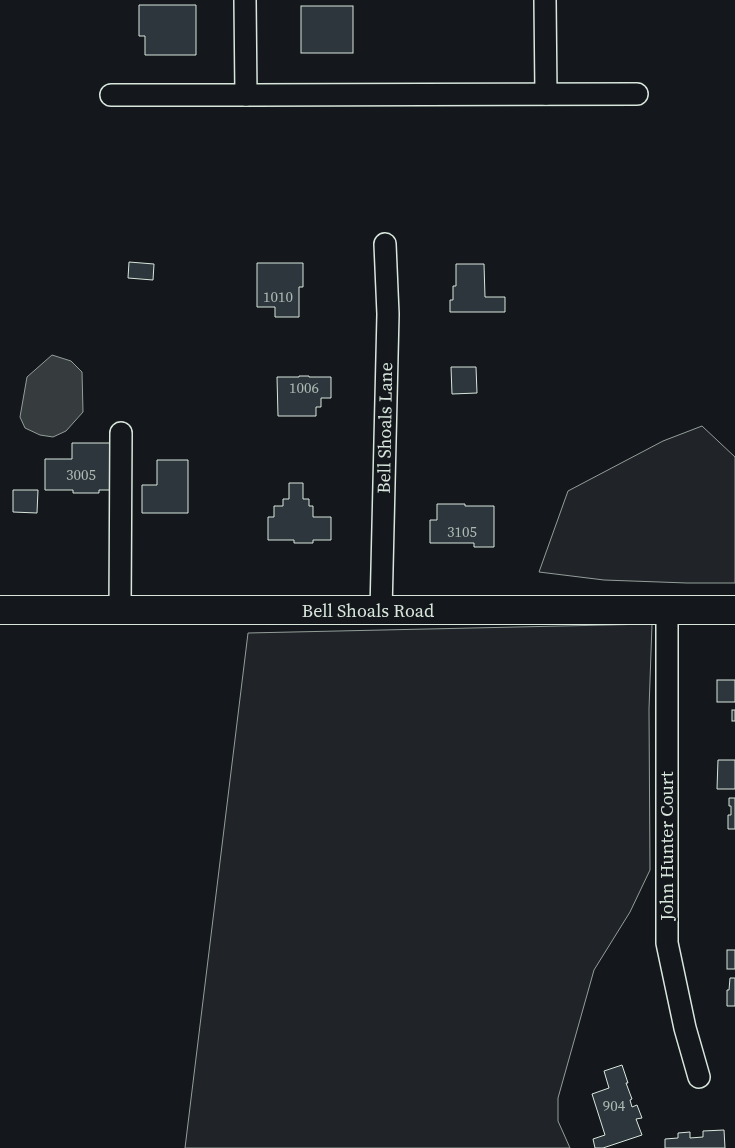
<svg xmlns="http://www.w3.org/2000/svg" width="735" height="1148" viewBox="0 0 735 1148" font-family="'Source Serif 4',serif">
<rect width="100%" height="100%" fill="#14181c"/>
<g fill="#202428" stroke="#939e99">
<polygon points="702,426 735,457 735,583 687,583 604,580 539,572 568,491 663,441"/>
<polygon points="652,624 649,709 650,870 630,912 594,970 558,1098 558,1121 570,1148 185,1148 248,633"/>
</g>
<polygon fill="#363b3e" stroke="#939e99" points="52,355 71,361 82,372 83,412 66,431 53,437 40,435 25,428 20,417 27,377"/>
<g fill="#2c363c" stroke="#d8e6dc">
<polygon points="139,5 196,5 196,55 145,55 145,36 139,36"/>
<rect x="301" y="6" width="52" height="47"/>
<polygon points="129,262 154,264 153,280 128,278"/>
<polygon points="257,263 303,263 303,287 299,287 299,317 275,317 275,307 257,307"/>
<polygon points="456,264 484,264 485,297 505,297 505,312 450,312 450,300 453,300 453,286 456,286"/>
<polygon points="451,367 476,367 477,393 452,394"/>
<polygon points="299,376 309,376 309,377 331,377 331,398 321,398 321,407 316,407 316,416 278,416 277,377 299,377"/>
<polygon points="72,443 117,443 117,490 99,490 99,493 73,493 73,490 45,490 45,459 72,459"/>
<polygon points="157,460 188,460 188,513 142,513 142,485 157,485"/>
<polygon points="289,483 303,483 303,499 309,499 309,506 313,506 313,517 331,517 331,540 313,540 313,543 294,543 294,540 268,540 268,517 274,517 274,506 283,506 283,499 289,499"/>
<polygon points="13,490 38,490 37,513 13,512"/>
<polygon points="437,504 465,504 465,506 494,506 494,547 474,547 474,543 430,543 430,520 437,520"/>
<rect x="717" y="680" width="18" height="22"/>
<rect x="732" y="710" width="3" height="11"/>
<polygon points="718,760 735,760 735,789 717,789"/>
<polygon points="729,798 735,798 735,829 728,829 728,815 731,815 731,806 729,806"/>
<rect x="727" y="950" width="8" height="19"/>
<polygon points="730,978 735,978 735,1006 727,1006 727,990 729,990"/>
<polygon points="622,1065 628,1083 626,1083 632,1099 630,1100 632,1107 637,1105 642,1118 636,1119 642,1135 603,1148 595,1148 593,1139 605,1135 592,1094 609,1088 604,1071"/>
<polygon points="724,1130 725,1148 665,1148 665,1139 678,1138 678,1133 690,1132 690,1138 703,1137 703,1131"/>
</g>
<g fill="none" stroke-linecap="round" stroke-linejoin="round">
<defs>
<g id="minor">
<polyline points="545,0 546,94"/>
<polyline points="111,95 246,95 245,0"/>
<polyline points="246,95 637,94"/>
<polyline points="667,610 667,943 685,1028 699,1077"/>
<polyline points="120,611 121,433"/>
<polyline points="381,611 388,314 385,244"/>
</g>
<polyline id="major" points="0,610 735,610"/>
</defs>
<use href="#minor" stroke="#d8e6dc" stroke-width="24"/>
<use href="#major" stroke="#d8e6dc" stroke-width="30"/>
<use href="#minor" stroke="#14181c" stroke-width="21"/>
<use href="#major" stroke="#14181c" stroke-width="28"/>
</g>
<g text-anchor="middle" stroke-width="4" stroke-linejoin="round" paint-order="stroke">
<g font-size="15" fill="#adbab4">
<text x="278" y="302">1010</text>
<text x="304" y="393">1006</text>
<text x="81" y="480">3005</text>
<text x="462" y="537">3105</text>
<text x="614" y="1111">904</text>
</g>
<g font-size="18" fill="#d8e6dc" stroke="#14181c">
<text transform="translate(385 428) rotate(-89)" y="6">Bell Shoals Lane</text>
<text x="368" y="617">Bell Shoals Road</text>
<text transform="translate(667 846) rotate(-90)" y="6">John Hunter Court</text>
</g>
</g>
</svg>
